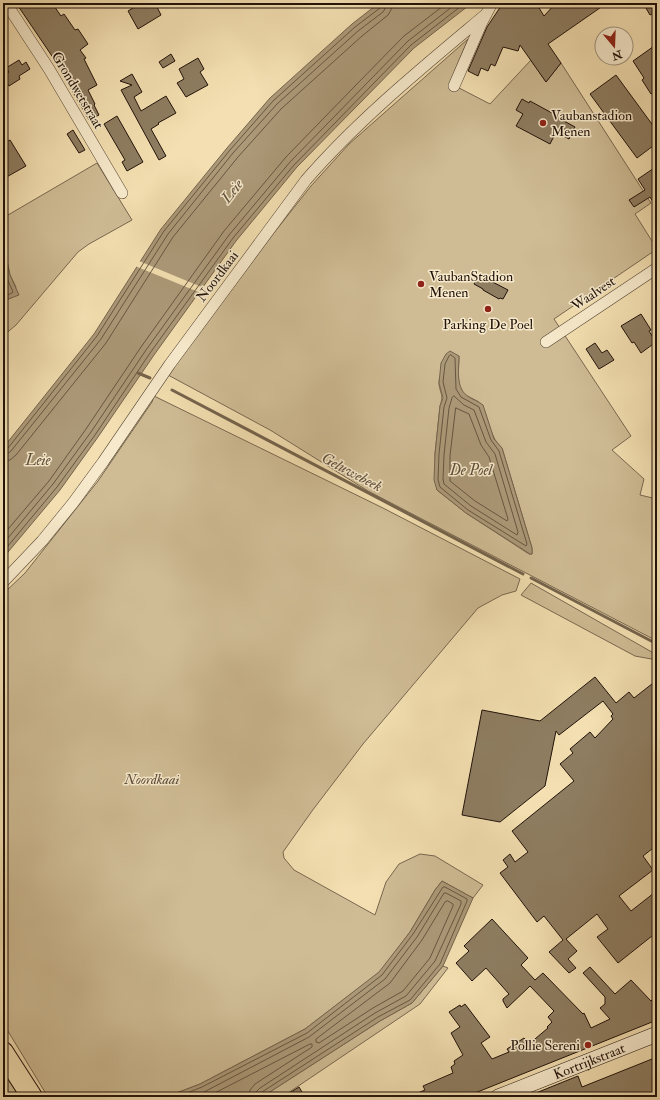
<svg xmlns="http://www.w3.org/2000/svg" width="660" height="1100" viewBox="0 0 660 1100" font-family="'IM FELL Double Pica',serif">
<rect width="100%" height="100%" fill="#f3dfb1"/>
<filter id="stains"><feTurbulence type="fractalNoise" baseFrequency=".005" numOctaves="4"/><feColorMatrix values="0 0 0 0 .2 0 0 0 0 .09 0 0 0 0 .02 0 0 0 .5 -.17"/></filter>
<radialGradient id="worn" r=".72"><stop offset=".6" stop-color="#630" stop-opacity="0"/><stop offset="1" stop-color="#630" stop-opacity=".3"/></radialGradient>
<g fill="#cfbc95" stroke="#786750" fill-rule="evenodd">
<path d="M468 39 450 82 461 89 490 104 531 60 546 82 561 63 651 203 635 214 657 249 554 319 631 436 612 450 644 479 640 495 657 499V641L368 491 270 430 168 375 273 234 311 186 349 144ZM459 356C459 365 457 378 460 387 463 399 478 397 483 407 489 420 490 438 502 448L532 548V554H529L466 513 437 490 435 454 440 406C444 395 440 393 439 384 438 372 451 363 459 356Z"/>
<polygon points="97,163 132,220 89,244 78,252 16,325 3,336 3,301 11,298 16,287 10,275 6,257 3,252 3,207 8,215"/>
<polygon points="154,396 383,508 520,579 516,591 502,595 478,608 363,744 312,811 283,852 284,858 294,870 375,915 386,882 399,864 420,854 435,856 483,885 473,898 442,881 435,890 410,932 380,972 305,1029 200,1084 166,1097 48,1097 3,1023 3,594 25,573 98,481 152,402"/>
<polygon points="531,583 657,655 657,660 635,656 521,595"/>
<polygon points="443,966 448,968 420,1004 282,1097 262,1097 380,1021 412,1003"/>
<polygon points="3,1065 24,1097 3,1097"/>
</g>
<g fill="#ac9978" stroke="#74634c">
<polygon points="379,3 472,3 414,48 297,167 236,241 154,355 98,437 60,490 3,558 3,448 94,334 161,229 227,148 270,98 352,24"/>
<polygon points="3,252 6,257 10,275 19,295 3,301"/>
<path d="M450 351 459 356C459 369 455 389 469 397 473 400 478 401 483 405L494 439 502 448 532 548V554H530L466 513 437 490 434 480 435 454 440 406 443 398 439 383 441 363 446 354Z"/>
<polygon points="442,881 473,898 443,966 412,1003 380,1021 262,1097 166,1097 200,1084 305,1029 379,972 410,932 435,890"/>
</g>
<polygon fill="#f3dfb1" points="139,261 204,288 201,293 135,266"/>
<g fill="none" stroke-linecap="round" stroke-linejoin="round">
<g stroke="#665641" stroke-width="1">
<polyline points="3,263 6,276 13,292 12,293 3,297"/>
<polygon points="451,355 455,358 456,389 461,397 479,407 491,440 499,451 527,544 526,546 468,510 440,487 438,480 439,454 444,407 447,398 443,382 445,364 449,356"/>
<polygon points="454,396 464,405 474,410 486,442 495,454 518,532 517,535 471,506 444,484 443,479 444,455 449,408 452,398"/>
<polygon points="456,408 469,414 481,445 489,457 508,519 507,521 475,501 450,481 450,456"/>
<polyline points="3,450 8,448 97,336 164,231 230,150 273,101 355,27 380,8 381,3"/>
<polyline points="3,455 7,454 11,451 101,339 168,234 233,153 277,104 358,31 383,12 386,7 386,3"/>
<polyline points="3,461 10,460 16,455 106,343 173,237 238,157 281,109 362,36 388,15 391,10 392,3"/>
<polyline points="3,535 49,481 86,429 141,347 224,231 286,157 354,87 404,36 447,3"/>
<polyline points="3,544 53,484 91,432 146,350 229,235 290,162 408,41 457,3"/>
<polyline points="3,552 57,487 95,435 150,353 233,238 294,165 411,45 465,3"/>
<polygon points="448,901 453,904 453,906 430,958 403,991 373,1008 319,1043 316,1042 316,1039 390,983 422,940 445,902"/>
<polyline points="177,1097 202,1087 307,1033 382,975 413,934 443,887 445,887 467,899 467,901 440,964 410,1000 378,1017 262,1092 260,1097"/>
<polyline points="191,1097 204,1092 309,1037 385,979 417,937 444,893 446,893 461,901 461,904 435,961 406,996 375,1013 260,1088 256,1092 255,1097"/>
<polyline points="207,1097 310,1044 312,1044 312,1047 255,1084 250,1090 249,1097"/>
</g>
<g stroke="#74634c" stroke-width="3">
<polyline points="138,373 150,378"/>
<polyline points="172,390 523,574"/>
<polyline points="531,578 657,644"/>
</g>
</g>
<g fill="#8e7d61" stroke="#21120a">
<polygon points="16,3 52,3 61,16 64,14 75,30 78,29 88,44 80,50 86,58 84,59 97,85 88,90 95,104 94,105 99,115 89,120 54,59"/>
<polygon points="141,3 155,3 161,15 138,29 128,11"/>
<polygon points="503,3 536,3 544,16 556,3 607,3 548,44 561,63 546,82 520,45 518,51 503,47 495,66 491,64 488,71 481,68 478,76 468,71 487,27"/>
<polygon points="643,3 657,3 657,11 650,15"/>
<polygon points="657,44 657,90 651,94 642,80 644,78 633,61"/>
<polygon points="171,54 175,61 163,68 159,62"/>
<polygon points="198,58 204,69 200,72 208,85 186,97 177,83 184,79 179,69"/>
<polygon points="19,60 22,65 26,62 30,69 19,76 20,79 9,86 3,76 9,72 6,68"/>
<polygon points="132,74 142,92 134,97 141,111 166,96 176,113 158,123 159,124 151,129 166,156 159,160 121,90 132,85 120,81"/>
<polygon points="616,75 657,131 657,143 637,158 590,94"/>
<polygon points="522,99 529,103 530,101 563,119 562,120 575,127 569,139 556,132 550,144 516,126 523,114 516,110"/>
<polygon points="117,116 143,162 127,171 122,162 125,160 104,124"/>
<polygon points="73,130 85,150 79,153 67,134"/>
<polygon points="10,140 26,166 3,179 3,144"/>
<polygon points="657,166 657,208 650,197 634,207 629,200 645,190 638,179"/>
<polygon points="479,275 508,290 503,299 500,298 499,299 483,290 483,289 474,284"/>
<polygon points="641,314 651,330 649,331 656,342 641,353 634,342 632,343 621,326"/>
<polygon points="595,343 602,353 607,350 614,360 599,369 586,349"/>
<polygon points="595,677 616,703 629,692 634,698 657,680 657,845 643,856 653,870 619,896 631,911 654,893 657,897 657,932 618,963 597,937 608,929 597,914 566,939 577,951 568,959 576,968 569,973 549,952 563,940 544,916 537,922 500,873 508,867 503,860 510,854 515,862 528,852 512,831 574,781 560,764 573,753 570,749 590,732 595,738 613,719 611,716 613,714 603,701 559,735 556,731 545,786 500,822 462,815 482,710 540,721"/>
<polygon points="492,919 528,958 521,965 535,980 543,973 583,1014 584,1013 591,1028 610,1019 600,1008 605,1004 605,997 583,973 590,967 615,994 631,980 651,1001 657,996 657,1020 465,1097 408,1097 425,1090 423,1086 453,1073 451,1067 455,1064 454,1061 463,1055 451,1033 460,1027 449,1012 460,1005 461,1007 465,1004 490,1037 481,1043 492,1059 509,1052 507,1049 524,1038 529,1044 548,1028 547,1027 552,1022 548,1017 554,1011 530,986 507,1008 503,1001 503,999 509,994 486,968 472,981 456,963 469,951 464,946"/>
<polygon points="657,1057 657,1097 526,1097 578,1076 582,1087"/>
<polygon points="299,1087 305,1097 283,1097"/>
</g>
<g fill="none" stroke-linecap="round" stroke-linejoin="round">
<defs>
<g id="street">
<polyline points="6,3 49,69 122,193"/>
<polyline points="454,86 481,24 492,3"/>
<polyline points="546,342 657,268"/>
<path d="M3 582 42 541 73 503 103 462 170 364 306 180C359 119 423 67 485 15"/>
</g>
<g id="secondary">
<path id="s1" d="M498 1097 657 1034"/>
</g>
<polyline id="highway" points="3,1052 32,1097"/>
</defs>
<use href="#street" stroke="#564534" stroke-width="12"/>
<use href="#secondary" stroke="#21120a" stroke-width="16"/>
<use href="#highway" stroke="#21120a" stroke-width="22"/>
<use href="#street" stroke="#f7eacc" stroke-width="11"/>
<use href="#secondary" stroke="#f7eacc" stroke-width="15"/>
<use href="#highway" stroke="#f3dfb1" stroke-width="20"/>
</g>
<g fill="#8f2418" stroke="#f7eacc" stroke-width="1.5">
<circle cx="543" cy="123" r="4"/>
<circle cx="421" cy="284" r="4"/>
<circle cx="488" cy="309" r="4"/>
<circle cx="588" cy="1045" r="4"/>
</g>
<g text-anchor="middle" stroke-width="3" stroke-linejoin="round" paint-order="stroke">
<g font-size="14" fill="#21120a" stroke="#f7eacc">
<text transform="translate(78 90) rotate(59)" y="5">Grondwetstraat</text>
<text transform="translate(217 276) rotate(-53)" y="5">Noordkaai</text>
<text transform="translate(593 293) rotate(-34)" y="5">Waalvest</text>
<text dy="5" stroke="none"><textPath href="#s1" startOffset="98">Kortrijkstraat</textPath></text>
</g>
<g font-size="14" fill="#21120a" stroke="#f7eacc" text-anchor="start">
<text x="551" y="120">Vaubanstadion<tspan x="551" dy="16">Menen</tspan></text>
<text x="429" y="281">VaubanStadion<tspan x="429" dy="16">Menen</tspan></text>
<text x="488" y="329" text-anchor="middle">Parking De Poel</text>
<text x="580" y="1050" text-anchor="end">Pollie Sereni</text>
</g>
<g font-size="14" font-style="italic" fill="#5e4e3b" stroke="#f7eacc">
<text x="152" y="784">Noordkaai</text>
</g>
<g font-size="15" font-style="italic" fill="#604f3b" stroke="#f7eacc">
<text transform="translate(232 191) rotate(-52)" y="5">Leie</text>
<text x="38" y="465">Leie</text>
<text x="471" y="475">De Poel</text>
<text transform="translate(352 472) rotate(28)" y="5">Geluwebeek</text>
</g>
</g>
<rect width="660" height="1100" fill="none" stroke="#f3dfb1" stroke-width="16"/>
<rect x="4" y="4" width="652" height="1092" fill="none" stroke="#21120a" stroke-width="2"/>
<rect x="8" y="8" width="644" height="1084" fill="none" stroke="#21120a"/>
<g transform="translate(614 46) rotate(161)"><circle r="19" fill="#f7eacc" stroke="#a1947e"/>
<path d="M0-3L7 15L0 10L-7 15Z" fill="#8f2418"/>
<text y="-6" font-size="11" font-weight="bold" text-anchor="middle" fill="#21120a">N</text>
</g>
<rect width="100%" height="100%" filter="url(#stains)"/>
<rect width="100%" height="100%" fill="url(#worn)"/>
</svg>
